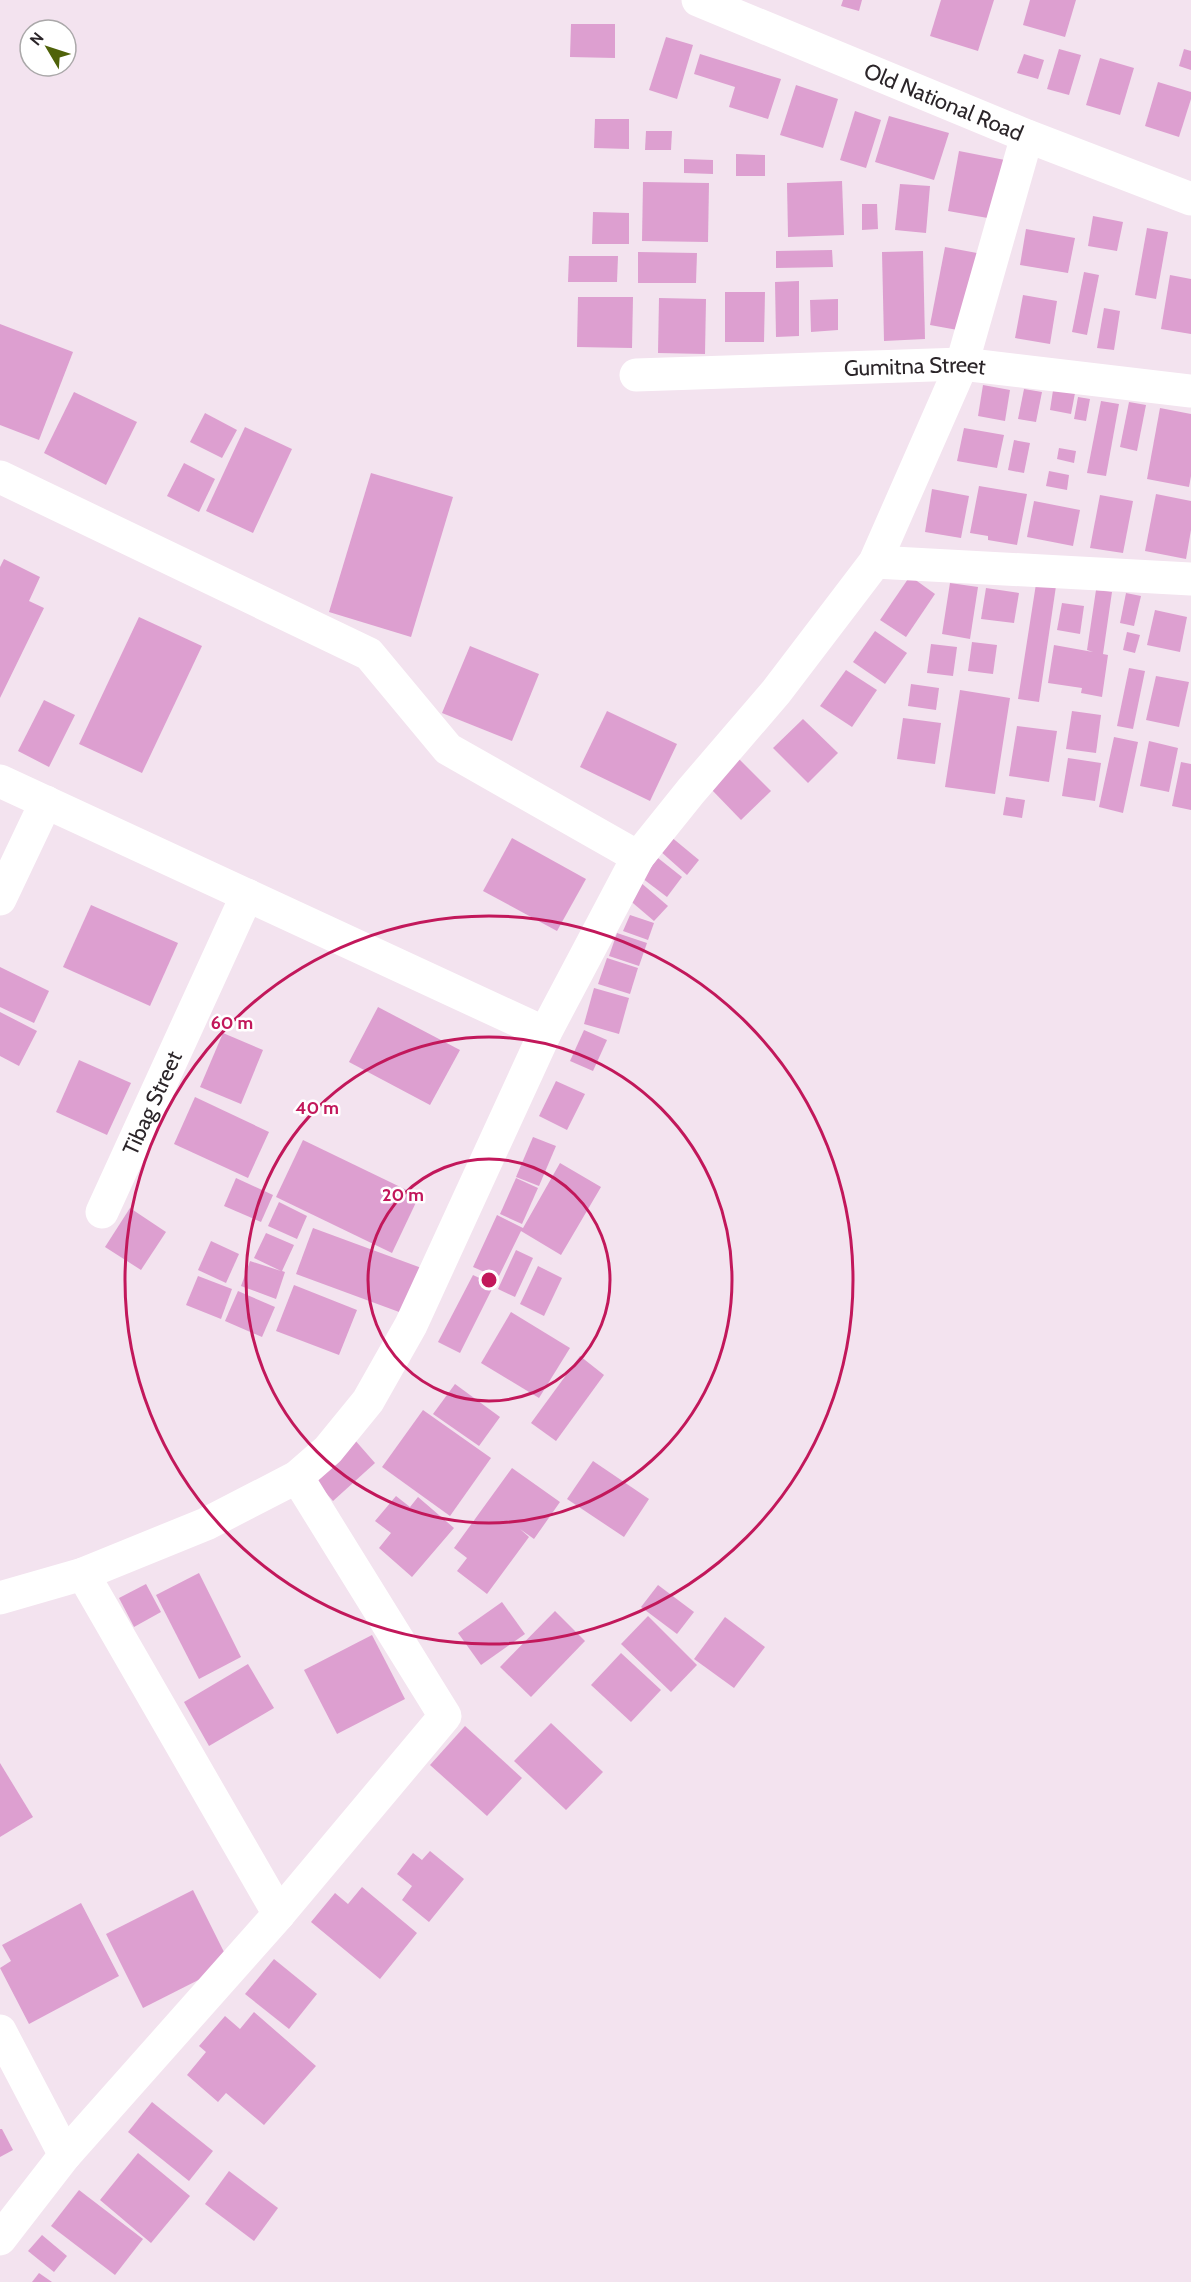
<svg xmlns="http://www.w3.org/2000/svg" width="1191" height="2282" viewBox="0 0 1191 2282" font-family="Cabin,sans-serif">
<rect width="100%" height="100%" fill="#f3e3ef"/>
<g fill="#dd9fd0">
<polygon points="843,0 862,0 859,11 841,6"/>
<polygon points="941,0 994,0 978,51 930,36"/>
<polygon points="1030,0 1076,0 1065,37 1023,25"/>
<polygon points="571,24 615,24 615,58 570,57"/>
<polygon points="666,37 693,45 677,99 649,90"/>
<polygon points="1059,49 1081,55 1069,95 1047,89"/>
<polygon points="1184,49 1191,51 1191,70 1179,66"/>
<polygon points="700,54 781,79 768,119 729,107 735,87 694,74"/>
<polygon points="1024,54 1044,60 1038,79 1017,73"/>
<polygon points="1100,58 1134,68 1120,115 1086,105"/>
<polygon points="1158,82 1191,92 1191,99 1179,137 1145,126"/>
<polygon points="796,85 838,99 823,148 780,135"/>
<polygon points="855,111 881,120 866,168 840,160"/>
<polygon points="889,116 949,133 934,180 875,162"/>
<polygon points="595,119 629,119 629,149 594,148"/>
<polygon points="646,131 672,131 671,150 645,150"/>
<polygon points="959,151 1010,161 999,220 948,211"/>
<polygon points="736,154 765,155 765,176 736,176"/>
<polygon points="684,159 713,160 713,174 684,173"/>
<polygon points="842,181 844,235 788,237 787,183"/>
<polygon points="643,182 709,183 708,242 642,241"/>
<polygon points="900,184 930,186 926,233 895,230"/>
<polygon points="862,204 877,204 878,229 862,230"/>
<polygon points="593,212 629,213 629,244 592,244"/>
<polygon points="1093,216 1123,222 1117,251 1088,246"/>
<polygon points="1147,228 1168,232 1156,299 1135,295"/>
<polygon points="1026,229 1075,238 1068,273 1020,265"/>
<polygon points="945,247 977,253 963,331 930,325"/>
<polygon points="832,250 833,267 776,268 776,251"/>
<polygon points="923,251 925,339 884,341 882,252"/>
<polygon points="638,252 697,253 696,283 638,283"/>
<polygon points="569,256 618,256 617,282 568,282"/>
<polygon points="1084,272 1099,275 1087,335 1072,332"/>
<polygon points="1170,275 1191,279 1191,334 1161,329"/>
<polygon points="799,281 799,336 776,337 775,282"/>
<polygon points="725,292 765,292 764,342 725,342"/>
<polygon points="1023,295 1057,301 1050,344 1015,338"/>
<polygon points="578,297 633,297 632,348 577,347"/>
<polygon points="659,298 706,299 705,354 658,353"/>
<polygon points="838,299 838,330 811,332 810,300"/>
<polygon points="1104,308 1120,311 1114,350 1097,348"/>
<polygon points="0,324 73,352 39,440 0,425"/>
<polygon points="1054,384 1076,388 1071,414 1050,410"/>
<polygon points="983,385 1010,390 1005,421 978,416"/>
<polygon points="1024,389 1042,392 1036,422 1018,419"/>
<polygon points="74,392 137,422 106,485 44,453"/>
<polygon points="1078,397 1090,399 1086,421 1074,419"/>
<polygon points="1101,401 1119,404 1106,476 1087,473"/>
<polygon points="1129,402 1146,405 1137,451 1120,447"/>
<polygon points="1160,408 1191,414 1191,476 1189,487 1147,479"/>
<polygon points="205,413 237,430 222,458 190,442"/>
<polygon points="245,427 292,449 253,533 206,511"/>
<polygon points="964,428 1004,435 997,468 957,461"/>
<polygon points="1014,440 1030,443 1024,473 1008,470"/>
<polygon points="1059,448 1076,451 1074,463 1057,459"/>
<polygon points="184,463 215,479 199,512 167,496"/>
<polygon points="1049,471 1069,475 1067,490 1046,486"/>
<polygon points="371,473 453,497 411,637 329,612"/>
<polygon points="979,486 1027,494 1017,545 988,540 988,536 970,533"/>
<polygon points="932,489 969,496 961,538 925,532"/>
<polygon points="1156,494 1191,501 1191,530 1186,559 1145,551"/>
<polygon points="1100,495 1133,501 1123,553 1090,548"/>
<polygon points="1034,501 1080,510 1073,546 1027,537"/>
<polygon points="4,559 40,577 29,601 44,608 0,698 0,567"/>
<polygon points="910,576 935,594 906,637 880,620"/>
<polygon points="950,583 978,587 970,639 942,634"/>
<polygon points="1036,584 1056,586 1039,702 1018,699"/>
<polygon points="986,588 1019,593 1014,623 981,619"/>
<polygon points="1096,590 1112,592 1103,654 1108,655 1102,697 1081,693 1082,688 1048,683 1054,645 1093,652 1087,650"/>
<polygon points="1126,593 1141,596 1134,626 1120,623"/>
<polygon points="1062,603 1084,606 1080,634 1057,630"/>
<polygon points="1155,610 1187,617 1180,652 1147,645"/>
<polygon points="139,617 202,646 142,773 79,744"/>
<polygon points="875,631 907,653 885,684 853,662"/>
<polygon points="1127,632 1140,635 1135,653 1123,650"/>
<polygon points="972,642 997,645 993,674 968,671"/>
<polygon points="931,644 957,647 953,676 927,673"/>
<polygon points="470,646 539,674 512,741 442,713"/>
<polygon points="1129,668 1145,671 1133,729 1117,726"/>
<polygon points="846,670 877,690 852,727 820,706"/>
<polygon points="1156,676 1189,682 1179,727 1146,720"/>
<polygon points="911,684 939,688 936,710 908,706"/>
<polygon points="960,690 1010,698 995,794 945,787"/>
<polygon points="44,700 75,715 49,767 18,751"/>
<polygon points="607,711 677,744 650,801 580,767"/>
<polygon points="1072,711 1101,715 1096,753 1066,749"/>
<polygon points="903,718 941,723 935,764 897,759"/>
<polygon points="803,719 838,753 808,783 773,748"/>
<polygon points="1017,726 1057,731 1049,782 1009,776"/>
<polygon points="1114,737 1138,742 1123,813 1099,807"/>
<polygon points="1149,741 1178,748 1169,792 1140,786"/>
<polygon points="1068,758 1101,763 1095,801 1062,796"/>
<polygon points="739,759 771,791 741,820 710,788"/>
<polygon points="1181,762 1191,764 1191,810 1172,806"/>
<polygon points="1006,797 1025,800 1022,818 1003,815"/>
<polygon points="670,836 699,860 687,875 659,850"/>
<polygon points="512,838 586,879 557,931 483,891"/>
<polygon points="658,858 682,877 667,897 642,878"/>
<polygon points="640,882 668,906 654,921 627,898"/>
<polygon points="91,905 178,943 150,1006 63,967"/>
<polygon points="630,915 654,923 648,940 623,931"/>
<polygon points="617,933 647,943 639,966 609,956"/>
<polygon points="607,958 638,968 630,994 598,984"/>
<polygon points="0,967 49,991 34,1023 0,1007"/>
<polygon points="594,988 629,998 619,1034 584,1024"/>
<polygon points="378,1007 460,1050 430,1105 349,1062"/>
<polygon points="0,1012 37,1031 19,1066 0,1056"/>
<polygon points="584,1030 607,1040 593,1071 570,1061"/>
<polygon points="223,1033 263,1050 241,1104 200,1087"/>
<polygon points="79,1060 131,1083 107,1135 56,1112"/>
<polygon points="556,1081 585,1094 567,1130 539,1116"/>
<polygon points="195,1097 269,1132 248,1178 174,1144"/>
<polygon points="533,1137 556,1146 539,1186 516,1177"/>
<polygon points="303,1140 419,1196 392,1253 276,1197"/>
<polygon points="560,1163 601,1187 561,1255 521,1231 498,1278 473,1267 497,1215 523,1228"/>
<polygon points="236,1178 273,1195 261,1222 224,1206"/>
<polygon points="516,1178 538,1188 522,1224 500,1214"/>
<polygon points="279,1202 307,1216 297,1239 268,1226"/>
<polygon points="130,1208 166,1232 141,1270 105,1247"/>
<polygon points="313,1228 427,1270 410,1316 296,1274"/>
<polygon points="266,1233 294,1245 282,1271 285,1272 276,1299 241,1286 250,1261 281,1271 254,1258"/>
<polygon points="211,1241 239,1254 226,1283 198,1270"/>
<polygon points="516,1250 533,1258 515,1297 498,1289"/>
<polygon points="538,1266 562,1278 544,1316 520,1304"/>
<polygon points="473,1275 494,1285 460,1353 438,1342"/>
<polygon points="198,1276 232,1289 221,1319 186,1305"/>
<polygon points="294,1285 357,1310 339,1355 276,1331"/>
<polygon points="238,1291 275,1307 262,1337 225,1321"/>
<polygon points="511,1312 570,1348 539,1398 481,1363"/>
<polygon points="580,1356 604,1375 556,1441 531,1423"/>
<polygon points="455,1384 500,1417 479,1446 433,1414"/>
<polygon points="423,1410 491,1458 450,1516 382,1467"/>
<polygon points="354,1439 375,1463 333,1501 312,1477"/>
<polygon points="593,1461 649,1499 624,1537 567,1499"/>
<polygon points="512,1468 560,1502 534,1539 520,1529 529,1537 487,1594 457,1571 467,1558 454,1548"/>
<polygon points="396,1496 410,1507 418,1497 454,1528 412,1577 379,1548 391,1533 375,1521"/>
<polygon points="199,1573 241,1657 199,1679 156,1595"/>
<polygon points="146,1584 161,1612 134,1627 119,1598"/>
<polygon points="658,1585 694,1612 677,1634 641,1607"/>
<polygon points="502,1602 525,1634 481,1665 458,1633"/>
<polygon points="555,1611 585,1641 531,1697 500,1667"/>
<polygon points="648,1616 697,1665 671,1692 621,1644"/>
<polygon points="725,1617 765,1647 734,1688 694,1659"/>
<polygon points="372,1635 405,1699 337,1734 304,1670"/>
<polygon points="621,1653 661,1690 631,1722 591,1685"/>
<polygon points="248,1664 274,1708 209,1746 184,1702"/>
<polygon points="551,1723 603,1772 566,1810 514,1761"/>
<polygon points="465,1726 522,1778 487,1816 430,1765"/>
<polygon points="0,1763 33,1817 0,1837"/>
<polygon points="430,1851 464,1879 429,1922 402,1900 412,1886 397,1874 413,1853 422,1860"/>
<polygon points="362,1887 417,1933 380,1979 311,1922 335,1893 348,1904"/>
<polygon points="193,1890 230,1964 143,2008 106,1934"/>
<polygon points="81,1903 119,1976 29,2024 0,1968 11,1961 2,1945"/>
<polygon points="274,1959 317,1994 289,2029 245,1994"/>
<polygon points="254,2012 316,2066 264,2125 226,2093 218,2102 187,2075 206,2052 199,2046 225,2016 240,2029"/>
<polygon points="152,2102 213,2151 189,2181 128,2132"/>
<polygon points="0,2129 2,2129 13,2150 0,2157"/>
<polygon points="138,2153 190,2196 151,2243 100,2200"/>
<polygon points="229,2171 278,2208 254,2241 205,2204"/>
<polygon points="79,2190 143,2239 115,2275 51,2226"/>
<polygon points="42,2235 67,2256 54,2272 28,2251"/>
<polygon points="39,2273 52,2282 32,2282"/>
</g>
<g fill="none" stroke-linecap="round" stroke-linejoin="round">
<g stroke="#fff" stroke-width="33">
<path id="s1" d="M636 375 962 364 1191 391"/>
<polyline points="0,477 369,654 448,749 638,857"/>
<polyline points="875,562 1191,579"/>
<polyline points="0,781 545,1033"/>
<polyline points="0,899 46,802"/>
<path id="s2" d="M102 1212 247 895"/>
<polyline points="83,1574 279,1914"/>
<polyline points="0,2031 65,2155"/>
<polyline points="0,2239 65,2155 279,1914 445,1716 297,1477"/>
</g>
<polyline stroke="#fff" stroke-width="33" points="0,1598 83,1574 206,1524 297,1477 328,1450 368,1401 411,1325 545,1033 638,857 691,791 776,692 875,562 962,364 1027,136"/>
<path stroke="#fff" stroke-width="33" id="s3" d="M698 0 1027 136 1191 199"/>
</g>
<g fill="none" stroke="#c2185b" stroke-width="3">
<circle cx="489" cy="1280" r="121"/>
<circle cx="489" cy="1280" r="243"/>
<circle cx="489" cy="1280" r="364"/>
</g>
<g text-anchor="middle" stroke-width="5" stroke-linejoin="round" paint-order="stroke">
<g font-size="22" fill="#2b2529" stroke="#fff">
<text dy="8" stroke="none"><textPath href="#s3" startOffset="266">Old National Road</textPath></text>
<text dy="8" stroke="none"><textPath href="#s1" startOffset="279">Gumitna Street</textPath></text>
<text dy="8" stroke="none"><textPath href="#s2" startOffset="120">Tibag Street</textPath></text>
</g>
</g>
<circle cx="489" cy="1280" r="9" fill="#c2185b" stroke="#fff" stroke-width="3"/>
<g font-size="18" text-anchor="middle" font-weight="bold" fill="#c2185b" stroke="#fff" stroke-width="5" stroke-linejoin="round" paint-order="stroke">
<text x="232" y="1029">60 m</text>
<text x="317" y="1114">40 m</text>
<text x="403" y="1201">20 m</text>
</g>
<g transform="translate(48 48) rotate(309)"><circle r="28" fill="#ffffff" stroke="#aaa8a9" stroke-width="1.5"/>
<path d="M0-4.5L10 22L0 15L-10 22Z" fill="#4f6209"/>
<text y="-9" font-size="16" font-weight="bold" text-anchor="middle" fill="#2b2529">N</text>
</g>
</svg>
